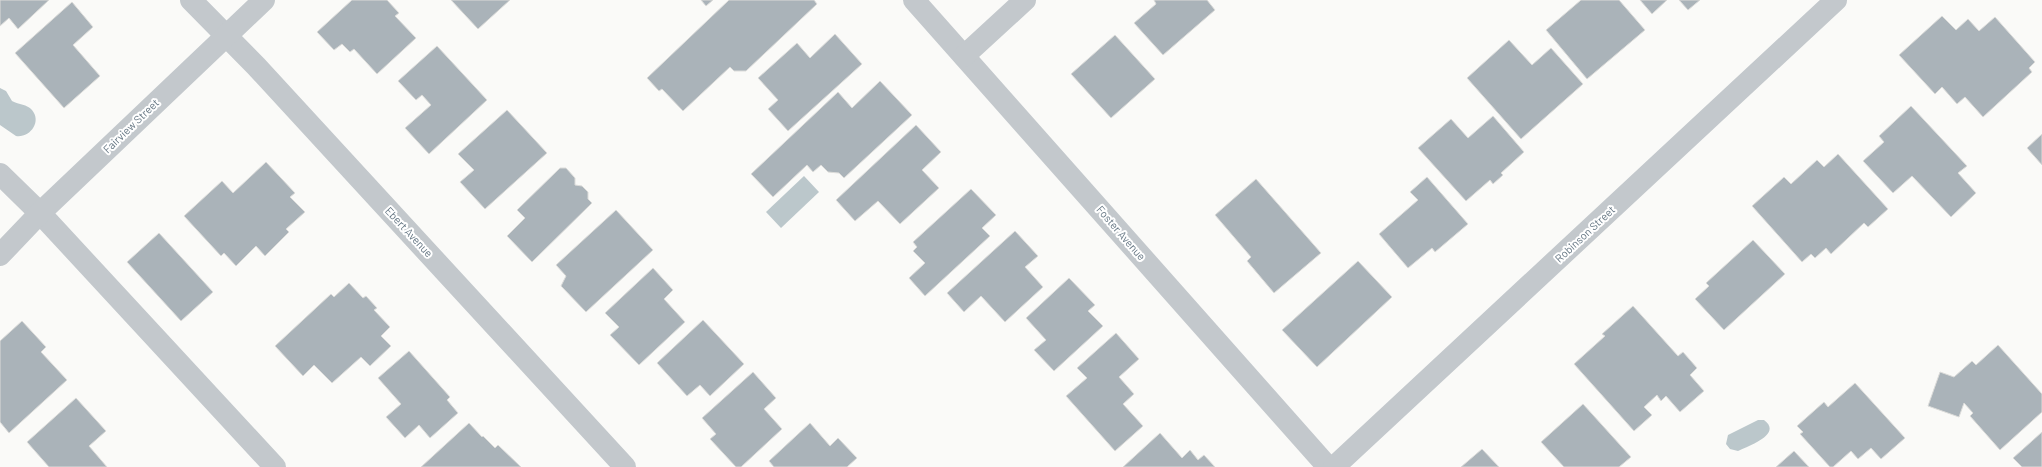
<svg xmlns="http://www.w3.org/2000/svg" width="2042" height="467" viewBox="0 0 2042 467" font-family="Barlow,sans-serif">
<rect width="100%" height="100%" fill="#fafaf8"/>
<g fill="#bbc7cb">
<path d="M0 88 6 91 12 101C19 105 27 104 32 110 42 122 30 138 16 136L0 125Z"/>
<polygon points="804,176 819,192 781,228 766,212"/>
<path d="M1758 420H1764C1783 434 1749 446 1738 451L1730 449 1726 444 1728 435Z"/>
</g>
<g fill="#aab3b9" stroke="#dcdcda">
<polygon points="0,0 49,0 18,29 9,18 0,26"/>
<polygon points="352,0 387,0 399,13 395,16 416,38 377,74 354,49 350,52 342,44 334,50 317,32"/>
<polygon points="451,0 510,0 478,29"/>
<polygon points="701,0 713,0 706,6"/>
<polygon points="729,0 814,0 817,4 746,71 734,71 730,67 683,111 662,89 659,91 647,78"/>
<polygon points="1207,0 1215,10 1163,55 1134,23 1156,4 1154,0"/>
<polygon points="1581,0 1619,0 1645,30 1587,79 1546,30"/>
<polygon points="1640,0 1667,0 1652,14"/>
<polygon points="1679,0 1700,0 1688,10"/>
<polygon points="72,2 93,27 73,45 100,76 64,108 15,53"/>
<polygon points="1942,16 1956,30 1968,19 1979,31 1995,17 2035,62 2029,68 2032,72 1983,117 1965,97 1957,104 1942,87 1935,94 1899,55"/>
<polygon points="835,34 862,64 788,131 768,109 778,100 758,78 797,43 810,58"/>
<polygon points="1115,35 1155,79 1111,118 1071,74"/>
<polygon points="1509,40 1532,65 1551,48 1583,84 1521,139 1467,78"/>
<polygon points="437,46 487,100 429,154 405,128 431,105 422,95 416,100 398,81"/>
<polygon points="880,81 912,115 844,178 839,173 828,172 821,165 813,172 807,165 773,197 751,174 838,92 852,108"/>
<polygon points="1911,106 1967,166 1958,173 1976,193 1951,217 1912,176 1893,193 1863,161 1884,142 1879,136"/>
<polygon points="507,110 547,153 485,209 460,182 474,170 458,154"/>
<polygon points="1493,116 1524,152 1501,173 1503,175 1493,184 1490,180 1466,201 1418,148 1451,119 1468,138"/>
<polygon points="916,125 941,152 922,170 939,188 900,224 878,201 855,221 836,200"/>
<polygon points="2042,134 2042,165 2027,148"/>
<polygon points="1838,154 1888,209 1868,227 1864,223 1831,254 1826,248 1815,258 1811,254 1802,262 1752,206 1784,177 1791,184 1817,160 1824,167"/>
<polygon points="266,162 295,193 290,197 305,212 286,229 289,232 265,256 256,246 236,266 224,253 221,256 184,216 222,181 233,193"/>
<polygon points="560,168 566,168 575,178 575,185 582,186 588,192 588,199 592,203 532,262 507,236 525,218 517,210"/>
<polygon points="1427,177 1468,224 1435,252 1432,248 1408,268 1379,234 1418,200 1410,192"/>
<polygon points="1256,179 1321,253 1274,293 1247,261 1251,257 1215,215"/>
<polygon points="971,189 996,215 982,228 990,236 925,296 909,278 925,263 913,251 917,247 913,242"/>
<polygon points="616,210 653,250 586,312 561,286 566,276 556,265"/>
<polygon points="1015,231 1038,256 1025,267 1043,287 1005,322 981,296 964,312 947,293"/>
<polygon points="159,233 213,292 181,321 127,262"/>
<polygon points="1753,240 1785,274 1724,330 1695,299 1709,286 1706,283"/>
<polygon points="1358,261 1392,297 1317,367 1282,330"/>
<polygon points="653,268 673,290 664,299 685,322 639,365 610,335 619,327 605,313"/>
<polygon points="1069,278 1095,305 1088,311 1103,326 1054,371 1034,350 1046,340 1026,318"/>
<polygon points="349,283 363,298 366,296 377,308 374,310 390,327 381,336 391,346 370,366 361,357 332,383 314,365 303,376 275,346 331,294 334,297"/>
<polygon points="1633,306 1678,356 1683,352 1697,368 1690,375 1704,391 1680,412 1666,396 1661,401 1657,395 1644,407 1652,415 1634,431 1574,364 1605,336 1602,334"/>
<polygon points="703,320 744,364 710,396 700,385 687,396 657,363"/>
<polygon points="22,321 46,347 41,352 67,380 9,433 0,422 0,341"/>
<polygon points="1116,333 1139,359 1119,377 1134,394 1123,404 1143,426 1115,451 1066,396 1087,378 1077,368"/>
<polygon points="1998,345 2042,394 2042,412 2000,450 1970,416 1973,413 1964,403 1959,417 1928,406 1940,372 1954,377 1972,361 1976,365"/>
<polygon points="409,351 450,397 447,400 458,413 430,438 419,425 405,438 386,417 401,404 378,378"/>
<polygon points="753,372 776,398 764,409 782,429 741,467 736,467 710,439 716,434 702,418"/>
<polygon points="1855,383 1905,438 1881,459 1871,448 1858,459 1851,451 1833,467 1830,467 1800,434 1803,432 1797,426 1824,402 1828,407"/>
<polygon points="76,398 106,431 89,446 107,467 49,467 27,442"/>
<polygon points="1583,404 1631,457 1619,467 1564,467 1541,442"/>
<polygon points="469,423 482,437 483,436 495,448 498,445 521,467 421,467"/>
<polygon points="810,423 830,446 838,438 857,458 847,467 774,467 769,461"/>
<polygon points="2042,432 2042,467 2022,467 2013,458"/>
<polygon points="1160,433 1182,458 1190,450 1198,460 1204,455 1215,467 1123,467"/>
<polygon points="1482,449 1499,467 1461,467"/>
<polygon points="1794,451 1809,467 1776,467"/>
</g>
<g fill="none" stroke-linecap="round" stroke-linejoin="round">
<g stroke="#c3c8cc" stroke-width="22">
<polyline points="191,0 256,66 625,467"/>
<polyline points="914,0 1328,467"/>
<polyline points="964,56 1025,0"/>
<polyline points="0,174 40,213 275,467"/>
<polyline points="0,255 40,213 264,0"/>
<polyline points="1334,467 1836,0"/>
</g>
</g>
<g text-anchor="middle" stroke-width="4" stroke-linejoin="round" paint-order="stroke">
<g font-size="11" fill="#657683" stroke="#fff">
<text transform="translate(131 126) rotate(-44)" y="4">Fairview Street</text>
<text transform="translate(409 232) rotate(47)" y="4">Ebert Avenue</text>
<text transform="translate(1121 233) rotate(49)" y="4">Foster Avenue</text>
<text transform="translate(1585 234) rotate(-43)" y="4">Robinson Street</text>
</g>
</g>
</svg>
